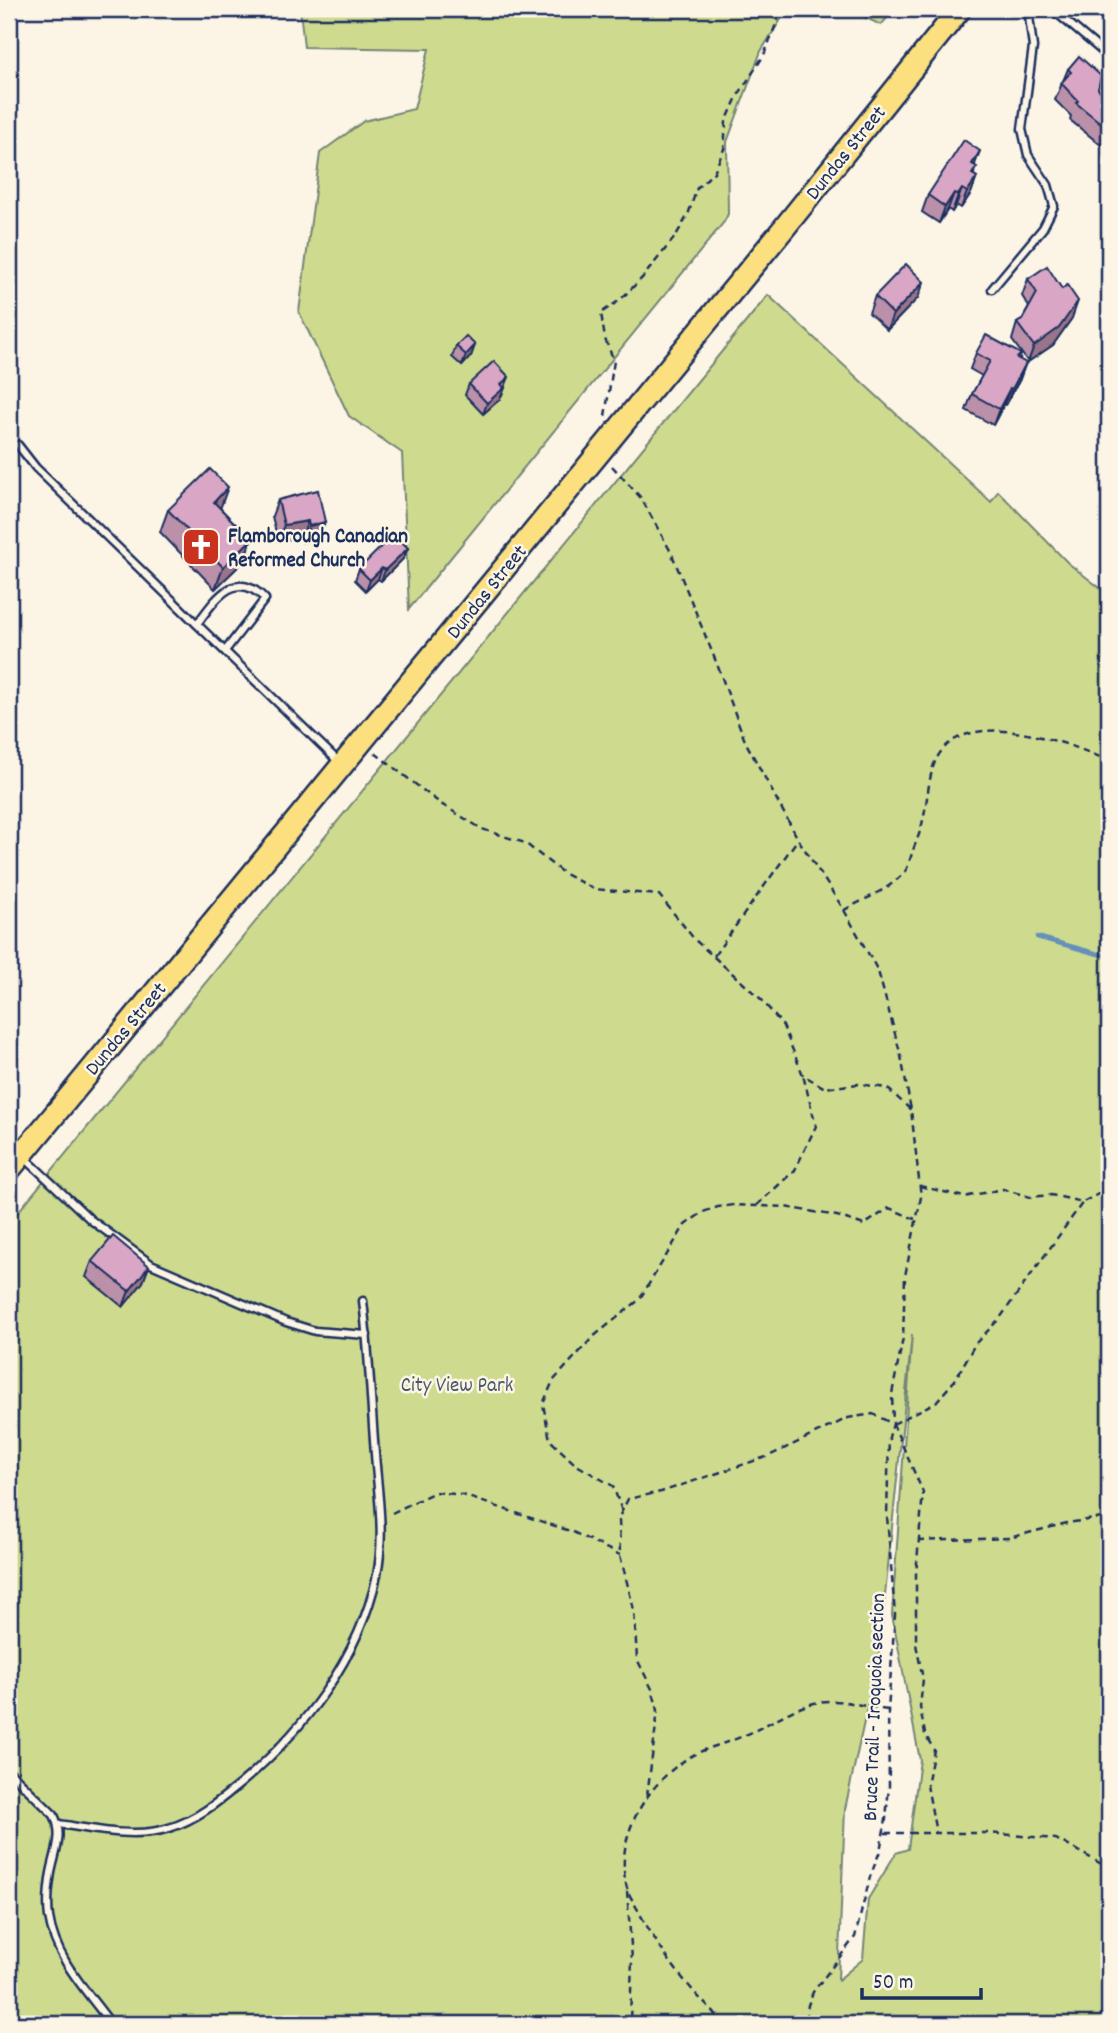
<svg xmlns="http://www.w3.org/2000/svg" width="1118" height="2033" viewBox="0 0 1118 2033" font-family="Dekko,sans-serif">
<rect width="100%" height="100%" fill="#fcf5e5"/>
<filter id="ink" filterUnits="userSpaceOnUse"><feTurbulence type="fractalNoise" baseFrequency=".0143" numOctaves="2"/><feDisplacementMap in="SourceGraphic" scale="14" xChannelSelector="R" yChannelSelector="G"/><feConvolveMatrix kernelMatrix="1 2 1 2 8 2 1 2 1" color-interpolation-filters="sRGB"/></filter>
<g filter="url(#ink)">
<g fill="#cedb8f" stroke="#748576" stroke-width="2" fill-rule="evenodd">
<polygon points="300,9 797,9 787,10 761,51 727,142 728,214 724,222 409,609 402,453 349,416 299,312 320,153 364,121 414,109 429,49 304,47"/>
<polygon points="825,9 895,9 881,25 862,16"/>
<path d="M768 295 991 502 998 491 1068 563 1109 595V2024H9V1223ZM912 1334 892 1615 920 1760 908 1849 896 1853 868 1899 863 1959 838 1980 845 1809 879 1653Z"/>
</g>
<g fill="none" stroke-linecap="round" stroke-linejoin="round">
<polyline stroke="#6590b9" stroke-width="4.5" points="1037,937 1102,955 1109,955"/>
<defs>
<g id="lane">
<polyline points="1052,9 1109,57"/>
<polyline points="992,289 1043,228 1054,206 1048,185 1028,155 1022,129 1033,47 1028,9"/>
<polyline points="18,445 36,468 340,763"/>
<path d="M197 624C215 600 235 567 265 599L225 651"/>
<polyline points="25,1158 91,1220 151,1264 286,1322 315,1331 367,1335"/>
<path d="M9 1771 54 1815C64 1835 55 1852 51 1873 49 1885 47 1904 49 1917 55 1959 87 1991 111 2024"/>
<path d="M59 1824C92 1829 136 1839 169 1828 196 1820 218 1802 240 1784 304 1730 359 1659 377 1575 385 1536 378 1494 375 1454 371 1403 369 1352 363 1301"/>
</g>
<polyline id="primary" points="9,1170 784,228 960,9"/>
</defs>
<use href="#lane" stroke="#1b2f5e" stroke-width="11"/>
<use href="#primary" stroke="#1b2f5e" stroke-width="26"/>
<g stroke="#1b2f5e" stroke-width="2.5" stroke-dasharray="7 5" stroke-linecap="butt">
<polyline points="605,416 614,361 605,339 601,313 620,300 643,277 675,237 688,215 697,188 714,172 724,149 726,122 737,97 764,55 782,9"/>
<polyline points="9,426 13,436"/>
<polyline points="612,466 641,498 671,552 717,664 745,741 798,839 844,910 878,971 901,1056 911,1110 921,1197 905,1276 903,1338 892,1394 893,1424 889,1437 887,1516 895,1615 888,1711 889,1786 886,1819 880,1851 870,1877 855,1937 813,1992 808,2005 806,2024"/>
<polyline points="375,753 441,804 482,829 525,843 563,873 594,889 659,895 695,940 762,1000 783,1026 803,1075 825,1088 858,1084 887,1088 911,1110"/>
<path d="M844 910C864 899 892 889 906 870 909 864 911 856 913 850 917 840 921 830 923 820 927 803 928 784 933 767 955 701 1065 741 1109 761"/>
<polyline points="714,956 798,839"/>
<polyline points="920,1186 964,1197 1003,1189 1030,1197 1051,1195 1083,1202 1102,1192 1109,1196"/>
<polyline points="757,1205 795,1170 816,1126 803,1075"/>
<polyline points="893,1424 936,1402 955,1380 975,1344 1000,1318 1083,1202"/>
<polyline points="622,1511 613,1486 575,1464 550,1440 543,1404 553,1381 593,1337 639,1300 685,1225 703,1212 718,1207 734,1205 785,1207 837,1216 864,1225 889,1208 915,1219"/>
<polyline points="392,1513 435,1492 462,1495 573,1532 620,1555"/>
<polyline points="918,1541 1009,1538 1067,1523 1109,1517"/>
<polyline points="647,1796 658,1710 652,1689 637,1659 634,1610 620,1555 619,1517 628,1499 661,1492 769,1456 848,1418 873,1414 893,1424 923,1492 916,1574 916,1644 923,1679 920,1707 925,1734 934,1750 927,1785 936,1833"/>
<polyline points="885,1833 988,1833 1056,1839 1109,1868"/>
<polyline points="627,1891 632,1959 630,2024"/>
<path d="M726 2024C691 1993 661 1953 639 1912 635 1904 629 1896 627 1888 613 1837 647 1784 688 1758 704 1748 725 1744 743 1736 772 1724 802 1699 835 1701 853 1702 870 1708 888 1710"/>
</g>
<use href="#lane" stroke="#fcf5e5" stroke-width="6"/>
<use href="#primary" stroke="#fce080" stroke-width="21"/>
</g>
<g fill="#bb90a9" stroke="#1b2f5e" stroke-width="2">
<polygon points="1068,69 1098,89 1109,99 1109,135 1101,145 1070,120 1071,116 1055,100"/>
<polygon points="975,166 974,175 977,177 971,193 961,208 956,205 952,212 948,209 939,223 922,212 928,195"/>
<polygon points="1028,279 1072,318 1053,345 1028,362 1012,340 1017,323 1022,320 1029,307 1022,296"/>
<polygon points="875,296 918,298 887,330 869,313"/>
<polygon points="475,345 471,356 462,366 452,357 456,346"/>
<polygon points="976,353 1021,354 1020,359 1020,379 1006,405 1004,404 993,425 966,410 972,394 982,376 970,369"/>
<polygon points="469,384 505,388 500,399 483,414 465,395"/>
<polygon points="318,490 319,539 303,542 302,537 278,541 272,516 278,500"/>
<polygon points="221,509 251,540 243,562 215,589 160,532 168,510"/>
<polygon points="395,543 408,548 403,559 381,581 378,579 366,591 355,580 359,569"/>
<polygon points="92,1261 149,1266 143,1282 123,1307 86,1277"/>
</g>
<g fill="#98758a" stroke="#1b2f5e" stroke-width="2">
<polygon points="1109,126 1109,135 1101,145 1107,128"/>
<polygon points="980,151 974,167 972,164"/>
<polygon points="977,177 971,193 961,208 967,192"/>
<polygon points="962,189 956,205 952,212 958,195"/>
<polygon points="954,193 948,209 939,223 945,207"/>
<polygon points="924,282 918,298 887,330 893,314"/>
<polygon points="1078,301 1072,318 1053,345 1028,362 1034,346"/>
<polygon points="475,345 471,356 462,366 466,355"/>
<polygon points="1026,363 1020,379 1006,405 1012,389"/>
<polygon points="509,377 500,399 483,414 487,403 501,384"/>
<polygon points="1010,388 1004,404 993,425 999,409"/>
<polygon points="228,487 220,509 214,502"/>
<polygon points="308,521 302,537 278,541 284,525"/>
<polygon points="325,522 319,539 303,542 309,526"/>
<polygon points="251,540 243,562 215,589 223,567"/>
<polygon points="408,548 403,559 381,581 385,570"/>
<polygon points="382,568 378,579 366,591 370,580"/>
<polygon points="149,1266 143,1282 123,1307 129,1291"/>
</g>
<g fill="#d9a7c5" stroke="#1b2f5e" stroke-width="2">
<polygon points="1079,56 1101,76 1098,89 1109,99 1109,126 1107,128 1076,103 1078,101 1061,83 1071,72 1068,69"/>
<polygon points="964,140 980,151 972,164 977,167 972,174 977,177 967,192 962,189 958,195 954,193 945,207 928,195"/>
<polygon points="906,264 924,282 893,314 875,296"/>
<polygon points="1047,266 1062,289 1067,285 1078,301 1059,328 1034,346 1017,323 1022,320 1037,293 1028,279"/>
<polygon points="986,335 1021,354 1017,358 1026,363 1012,389 1010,388 999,409 972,394 990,361 976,353"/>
<polygon points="466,336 475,345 466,355 456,346"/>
<polygon points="494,361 509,377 501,384 504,388 487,403 469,384"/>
<polygon points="210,469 228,487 214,502 251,540 223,567 168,510"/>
<polygon points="318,490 325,522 309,526 308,521 284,525 278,500"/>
<polygon points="390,538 395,543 399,539 408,548 385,570 382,568 370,580 359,569"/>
<polygon points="113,1236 149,1266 129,1291 92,1261"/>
</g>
</g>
<defs>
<symbol id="church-square" viewBox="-11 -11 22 22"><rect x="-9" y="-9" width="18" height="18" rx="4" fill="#c8321e" stroke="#fcf5e5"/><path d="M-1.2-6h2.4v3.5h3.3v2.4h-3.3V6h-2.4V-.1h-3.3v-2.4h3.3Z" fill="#fff"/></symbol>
</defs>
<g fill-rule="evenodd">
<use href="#church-square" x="179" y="525" width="44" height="44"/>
</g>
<g text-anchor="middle" stroke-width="5" stroke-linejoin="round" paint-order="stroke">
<g font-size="21" fill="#1b2f5e" stroke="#fcf5e5">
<text transform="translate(845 152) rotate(-51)" y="7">Dundas Street</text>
<text transform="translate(486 591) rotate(-51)" y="7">Dundas Street</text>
<text transform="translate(125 1028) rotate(-50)" y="7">Dundas Street</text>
<text transform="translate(873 1707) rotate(-88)" y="7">Bruce Trail - Iroquoia section</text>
</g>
<g font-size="21" font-weight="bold" fill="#1b2f5e" stroke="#fcf5e5" text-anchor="start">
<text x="228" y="542">Flamborough Canadian<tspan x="228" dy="24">Reformed Church</tspan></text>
</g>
<g font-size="21" fill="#485a6a" stroke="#fcf5e5">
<text x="457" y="1391">City View Park</text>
</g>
</g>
<rect width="1118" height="2033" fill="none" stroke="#fcf5e5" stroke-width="35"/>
<rect x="18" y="18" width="1083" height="1998" fill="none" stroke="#1b2f5e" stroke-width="2.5" filter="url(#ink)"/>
<path d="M862 1988v10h119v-10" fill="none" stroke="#1b2f5e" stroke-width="3.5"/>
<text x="873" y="1988" font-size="21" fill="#1b2f5e" stroke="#fcf5e5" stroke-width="5" paint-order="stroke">50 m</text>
</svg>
